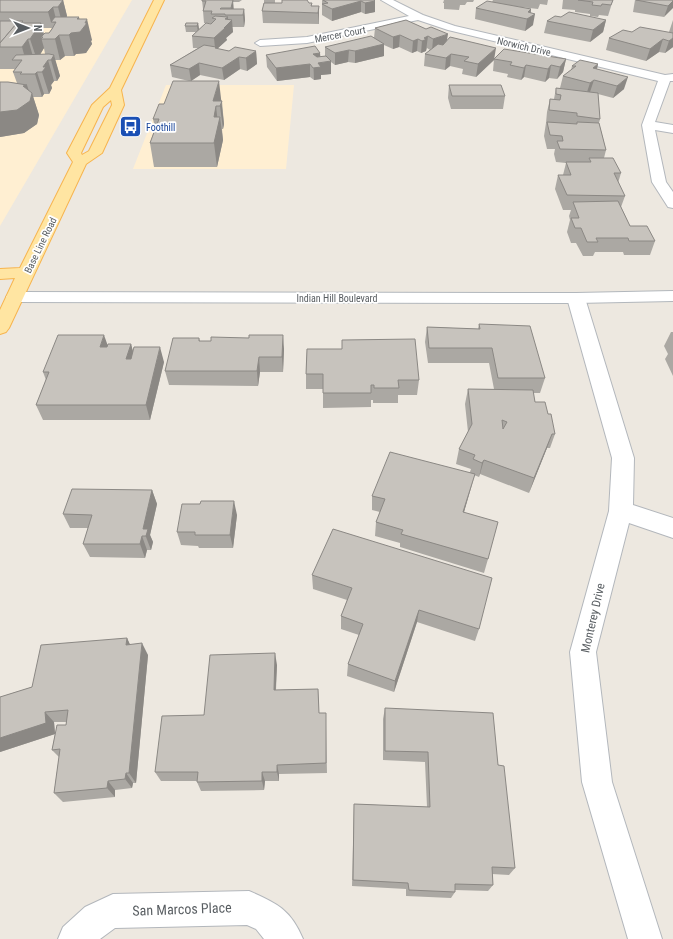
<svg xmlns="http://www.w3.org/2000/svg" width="673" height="939" viewBox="0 0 673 939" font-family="'Roboto Condensed',sans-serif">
<rect width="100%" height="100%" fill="#ede8e0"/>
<g fill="#ffefd2">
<polygon points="0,0 132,0 0,226"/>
<polygon points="166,85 294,85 286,169 133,169"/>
</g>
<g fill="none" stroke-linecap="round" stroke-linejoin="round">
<defs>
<g id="street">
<polygon points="381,0 393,0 423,15 455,26 665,75 673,74 673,81 670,81 655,122 673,125 673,133 655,130 666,182 673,192 673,208 668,207 652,182 642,125 658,81 448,30 418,20 307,43 260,46 255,43 260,40 307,37 409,16"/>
<polygon points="576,293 582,294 585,298 634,458 633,505 673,518 673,538 629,523 596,652 612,782 662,939 628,939 582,782 570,652 609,511 612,458 567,298 570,294"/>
<path d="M249 891C277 903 291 910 303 939H264L256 929 247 925 115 928 100 939H58L63 927 85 907 113 894Z"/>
</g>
<polygon id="secondary" points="673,291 673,301 576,303 15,302 9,301 6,297 9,293 15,292 576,293"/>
<path id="primary" d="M154 0H164L121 90 124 105 102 153 86 164 9 328 6 332 0 334V310L15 278 0 279V269L20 268 73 162 67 153 92 105 110 88ZM111 100 112 105 89 151 82 155 81 153 103 107Z"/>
</defs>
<use href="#street" stroke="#b3b7bc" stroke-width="2"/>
<use href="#secondary" stroke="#b2b7bc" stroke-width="2"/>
<use href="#primary" stroke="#f7b44e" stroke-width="2"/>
<use href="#street" fill="#fff" fill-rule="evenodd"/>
<use href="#secondary" fill="#fff" fill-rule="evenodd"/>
<use href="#primary" fill="#ffe5a2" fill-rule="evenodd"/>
</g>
<g fill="#aba8a3" fill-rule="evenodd">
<path d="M0 0H63L67 16V17H79V19L92 40 91 41 92 44 86 53 76 54 74 56H65L60 60H55L60 76 57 81H54L51 85 52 88 49 94H44L42 97H33L39 115 37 124 24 133 0 137V82L17 83 13 72 15 69H0ZM42 28H52L49 33 44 34ZM44 48 45 54H40Z"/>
<polygon points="202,0 242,0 239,2 233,2 233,9 244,9 245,20 244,27 232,27 233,32 226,38 227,40 217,49 229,51 256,51 257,64 247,71 240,69 224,80 200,75 191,81 222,101 224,124 223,129 222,129 223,140 217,167 154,167 150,143 155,128 153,119 164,104 189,81 172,77 170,65 198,48 193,48 192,36 196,32 186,32 185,26 198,23 199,29 211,23 204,23 203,11 203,9"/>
<polygon points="264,0 275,0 275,3 309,3 312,6 319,6 319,24 263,23 262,11 264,3"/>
<polygon points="322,0 375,0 375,12 365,14 361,12 332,21 322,15"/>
<polygon points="444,0 474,0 473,2 467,2 465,5 460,5 459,10 444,9 444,3 443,3"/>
<polygon points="493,0 548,0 547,5 540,4 538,9 512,6 531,9 531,13 533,25 525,31 475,19 476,8 492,2"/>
<polygon points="563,0 613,0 608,16 599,15 598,17 590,16 590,14 575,12 575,10 562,9"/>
<polygon points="635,0 673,0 664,17 633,12"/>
<polygon points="561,17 606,20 603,32 590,42 544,33 547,21"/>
<polygon points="406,20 447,41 494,60 476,77 462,74 463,69 450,66 445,70 424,66 425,54 430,50 427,48 426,51 421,53 417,51 412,53 399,47 393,49 384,45 384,56 355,63 348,62 335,65 331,62 331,74 321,75 321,79 314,80 310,77 277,81 267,67 266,55 320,53 320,57 325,56 325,47 374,38 375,28"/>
<polygon points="673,20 673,47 665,53 659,52 646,61 606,50 609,38 672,33 669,32"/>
<polygon points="494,59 566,59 563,72 557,79 549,78 545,82 524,77 521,80 507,77 508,74 493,71"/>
<polygon points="598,64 597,69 624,89 613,98 598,94 600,119 599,123 606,150 604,158 621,173 618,183 625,196 621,207 630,226 655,241 650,255 624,255 623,252 595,252 593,256 583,256 576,243 571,243 567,232 570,220 569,216 571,210 563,210 555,189 558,175 563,175 566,163 556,162 554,154 555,149 547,149 544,136 546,123 547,112 550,99 554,99 556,88 564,89 560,88 563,76 571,70 572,66"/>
<polygon points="449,85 505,96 503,109 451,109 448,98"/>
<polygon points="479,324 545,378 540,393 533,393 535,402 548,414 555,434 550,448 547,448 529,493 480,474 479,477 474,475 464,512 488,559 484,573 400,547 400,543 375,536 376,522 380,512 372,510 372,496 470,472 471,469 456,464 459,449 468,432 465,404 468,389 494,389 489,363 428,363 425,342 427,327 478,329"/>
<polygon points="671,332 673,332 673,376 665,359 668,354 664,346"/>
<polygon points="199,338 200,341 211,341 249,338 284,349 283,372 260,372 258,386 169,385 165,371"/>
<polygon points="131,344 133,352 164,362 150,420 43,420 36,405 46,380 43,372 108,346"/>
<polygon points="307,349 419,380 417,395 398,395 398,403 373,403 373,400 371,400 371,407 323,408 323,389 306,389 306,374"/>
<polygon points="152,490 157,504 150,535 153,542 151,550 147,550 145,558 90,557 83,544 88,528 70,528 63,514"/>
<polygon points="237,515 233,548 199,548 198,546 181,545 177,532"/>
<polygon points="312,575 479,629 475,641 417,622 394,692 347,676 348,664 359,635 341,629 341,616 347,600 313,589"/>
<path d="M127 638 130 645 148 655 136 783H133L132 788 115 790V797L63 802 54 793 59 757 52 750 55 734 0 752V697L32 687ZM54 722H66V725L55 733Z"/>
<polygon points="277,665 276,690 318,689 319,713 326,724 327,773 279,774 279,781 265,781 264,790 201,791 197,782 197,781 161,781 155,772 204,715"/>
<polygon points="385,708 498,765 515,868 509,875 492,874 493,885 488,891 455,890 455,892 451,898 406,896 406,889 352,886 354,804 427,807 425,762 383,760 383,719"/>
</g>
<g fill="#8b8884">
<polygon points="63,0 67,16 62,23 58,7"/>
<polygon points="233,0 234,12 231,15 231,8"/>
<polygon points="371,0 375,0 375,12 365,14 365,3"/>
<polygon points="361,1 361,12 332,21 332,9"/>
<polygon points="673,1 673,8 664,17 668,6"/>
<polygon points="319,6 319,24 318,13"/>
<polygon points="53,7 57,23 51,22 48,12"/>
<polygon points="244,9 245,20 244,27 243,15"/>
<polygon points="531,9 530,17 535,14 533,25 525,31 527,19 528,12"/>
<polygon points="79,17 82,30 85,23 87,19 92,40 91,41 92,44 86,53 76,54 74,56 69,35"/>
<polygon points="228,17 228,23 232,20 233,32 226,38 227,40 217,49 215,48 214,38 225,19"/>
<polygon points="606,20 603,32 590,42 593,30"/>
<polygon points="41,23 45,39 43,37 41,37 44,48 37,60 30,39"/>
<polygon points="198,23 199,29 198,32 197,26"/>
<polygon points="448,34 446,46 432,51 433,39"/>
<polygon points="59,35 65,56 60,60 55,39"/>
<polygon points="400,35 399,47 393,49 393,37"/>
<polygon points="428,36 426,51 421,53 422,41 424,38"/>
<polygon points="673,38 673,47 665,53 669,41"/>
<polygon points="28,39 34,60 28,69 22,47"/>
<polygon points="418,39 417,51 412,53 413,41"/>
<polygon points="663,39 659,52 646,61 650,49"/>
<polygon points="384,44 384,56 355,63 355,51"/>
<polygon points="496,48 494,60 476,77 478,64"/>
<polygon points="349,50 348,62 335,65 335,53"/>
<polygon points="256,51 257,64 247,71 246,58"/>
<polygon points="320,53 321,63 331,61 331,74 321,75 321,79 314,80 313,54"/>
<polygon points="451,54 450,66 445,70 446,58"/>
<polygon points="54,55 60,76 57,81 51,60"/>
<polygon points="239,57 240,69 224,80 222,68"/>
<polygon points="566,59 563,72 557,79 560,67"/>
<polygon points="48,60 54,81 51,85 52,88 49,94 42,72 43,67"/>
<polygon points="199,63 200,75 191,81 189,69"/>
<polygon points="310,64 310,77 277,81 276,68"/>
<polygon points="598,64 595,77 593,68"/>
<polygon points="526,65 524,77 521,80 524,68"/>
<polygon points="551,65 549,78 545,82 548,69"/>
<polygon points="37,72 44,94 42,97 35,74"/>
<polygon points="628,77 624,89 613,98 617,86"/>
<polygon points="594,80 590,92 586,95 590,83"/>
<polygon points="219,81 224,124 223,129 220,106 216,106 218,124 220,117 223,140 217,167 214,143 213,101"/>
<polygon points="27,85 31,98 32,93 39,115 37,124 24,133 0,137 0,112 23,86"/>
<polygon points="104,335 109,349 100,347"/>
<polygon points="283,335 284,349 283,372 282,357"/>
<polygon points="131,344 135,359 131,374 126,359"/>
<polygon points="160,347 164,362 150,420 146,405"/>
<polygon points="259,357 260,372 258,386 257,371"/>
<polygon points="552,434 547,448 529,493 534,478"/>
<polygon points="484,460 480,474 479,477 482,463"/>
<polygon points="475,474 471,488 460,526 463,512"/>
<polygon points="152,490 157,504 150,535 153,542 151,550 143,529"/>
<polygon points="234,501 237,515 233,548 230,535"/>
<polygon points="142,536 147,550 145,558 140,544"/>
<polygon points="419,610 417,622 394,692 395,681"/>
<polygon points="127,638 133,651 126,645"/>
<polygon points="142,643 148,655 136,783 129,773"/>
<polygon points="275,653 277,665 275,701 274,690"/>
<polygon points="45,712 54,722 55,734 0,752 0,738"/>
<polygon points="277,765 279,774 279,781 277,772"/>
<polygon points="262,772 265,781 264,790 262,781"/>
<polygon points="126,773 133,783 132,788 125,779"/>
<polygon points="108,781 115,790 115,797 107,788"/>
</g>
<g fill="#c7c3bd" stroke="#8b8884" fill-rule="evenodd">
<polygon points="0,0 63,0 58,7 53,7 48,12 0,12"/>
<polygon points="202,0 233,0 231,8 221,8 220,9 244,9 243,15 225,15 225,14 211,14 212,11 203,11 206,1 202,1"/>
<polygon points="282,0 307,0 309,3 312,3 311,6 319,6 318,13 262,11 264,3 282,3"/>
<polygon points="323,0 374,0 375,1 365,3 361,1 332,9 322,4 328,3"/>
<polygon points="578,0 613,0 611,5 602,4 601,6 592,5 593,2"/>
<polygon points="636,0 673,0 673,1 668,6"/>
<polygon points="487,1 531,9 528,12 535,14 527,19 476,8"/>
<polygon points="569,12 606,20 593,30 547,21 555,16 561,17"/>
<polygon points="215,16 228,17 225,19 232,20 224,28 225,28 214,38 192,36 206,23 211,24 216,19 212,18"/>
<polygon points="55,17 79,17 77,19 87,19 85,23 87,23 80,32 71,33 69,35 59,35 55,39 41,39 43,37 41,37 45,33 49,33 52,29 56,22 51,22"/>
<polygon points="406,20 426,29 431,27 448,34 433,39 428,36 424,38 427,39 422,41 418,39 413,41 400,35 393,37 375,28"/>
<polygon points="0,21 23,21 21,23 17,23 0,43"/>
<polygon points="17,23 41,23 30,39 28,39 22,47 0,47 0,43"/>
<polygon points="186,23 198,23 197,26 185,26"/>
<polygon points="640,27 673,33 673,38 669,41 663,39 650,49 609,38 623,30 632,32"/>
<polygon points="371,36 384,44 355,51 349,50 335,53 325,47"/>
<polygon points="450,37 496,48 478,64 464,61 469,57 451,54 446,58 425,54 438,44 443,45"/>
<polygon points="204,45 216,47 215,48 229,51 235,47 256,51 246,58 239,57 222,68 199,63 189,69 170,65"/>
<polygon points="315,46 320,53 313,54 317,57 326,56 331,61 318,63 321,67 313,68 310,64 276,68 266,55"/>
<polygon points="504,49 566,59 560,67 551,65 548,69 526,65 524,68 510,65 512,62 494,59"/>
<polygon points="49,54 54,55 51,60 48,60 43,67 46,67 42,72 37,72 35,74 20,74 22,72 13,72 22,60 12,60 16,55"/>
<polygon points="580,60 598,64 593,68 628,77 617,86 594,80 590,83 563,76 576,66 572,66"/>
<polygon points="173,81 219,81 213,101 222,101 220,106 216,106 214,117 220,117 214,143 150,143 159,119 153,119 159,104 164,104"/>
<polygon points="0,82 8,82 27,85 23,86 32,93 30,101 17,110 0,112"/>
<polygon points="449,85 501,85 505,96 452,96"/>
<polygon points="556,88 598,93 600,119 577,116 577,113 549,110 550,99 560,100 561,95 556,94"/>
<polygon points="547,122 577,124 577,122 599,123 606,150 560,149 557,141 563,141 562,136 550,135"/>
<polygon points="589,158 613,158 621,173 614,173 625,196 567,195 558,175 571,175 566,162 591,162"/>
<polygon points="618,201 630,226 647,226 655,241 629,241 628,238 596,238 598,242 587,242 581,228 575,228 571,218 579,218 573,202"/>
<polygon points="479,324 530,326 545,378 498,378 492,348 429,348 427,327 480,329"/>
<polygon points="58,335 104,335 100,347 107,347 108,344 131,344 126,359 131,359 134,347 160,347 146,405 36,405 49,372 43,372"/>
<polygon points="249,335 283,335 282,357 259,357 257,371 165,371 173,338 199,338 199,341 211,341 211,337 249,338"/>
<polygon points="415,339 419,380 398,380 399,388 374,388 374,385 371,385 371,393 323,393 323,374 306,374 307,349 342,349 342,340"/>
<path d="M468 389 533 390 535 402H545L548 414H551L555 434H552L534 478 484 460 482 463 473 459 475 455 459 449 472 424ZM502 420 507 422 503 429Z"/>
<polygon points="390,452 475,474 463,512 498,522 488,559 401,534 403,530 376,522 385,499 372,496"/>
<polygon points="72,489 152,490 143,529 148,529 146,536 142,536 140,544 83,544 92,515 63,514"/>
<polygon points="201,501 234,501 230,535 195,535 195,532 177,532 182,504 200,504"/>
<polygon points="333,529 492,578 479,629 419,610 395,681 348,664 363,624 341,616 352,588 312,575"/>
<polygon points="127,638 126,645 142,643 129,773 126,773 125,779 108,781 107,788 54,793 60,749 52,750 57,725 66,725 68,710 45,712 46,723 0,738 0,697 32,687 41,645"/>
<polygon points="275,653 274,690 318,689 319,713 326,713 326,763 277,765 277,772 262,772 262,781 197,782 198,772 155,772 162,716 204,715 210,655"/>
<polygon points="385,708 493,713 498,765 504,766 515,868 492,867 493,885 455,884 455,892 409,890 408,883 353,880 354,804 430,807 428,752 385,751"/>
</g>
<defs>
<symbol id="bus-square" viewBox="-11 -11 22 22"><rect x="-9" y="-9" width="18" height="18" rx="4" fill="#1a4fb4" stroke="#fff"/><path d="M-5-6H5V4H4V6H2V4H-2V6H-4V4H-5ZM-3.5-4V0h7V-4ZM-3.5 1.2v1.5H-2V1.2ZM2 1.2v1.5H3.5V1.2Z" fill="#fff"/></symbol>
</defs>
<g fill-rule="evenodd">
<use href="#bus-square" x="118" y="114" width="25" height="25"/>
</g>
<g text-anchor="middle" stroke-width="3.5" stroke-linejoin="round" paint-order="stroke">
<g font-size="10" fill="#595e62" stroke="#fff">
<text transform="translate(340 34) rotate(-11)" y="4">Mercer Court</text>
<text transform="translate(524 46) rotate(13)" y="4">Norwich Drive</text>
<text transform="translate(40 245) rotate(-64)" y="4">Base Line Road</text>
<text x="337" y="302">Indian Hill Boulevard</text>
</g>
<g font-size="10" fill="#164399" stroke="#fff" text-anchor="start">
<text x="146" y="131">Foothill</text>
</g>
<g font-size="12" fill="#595e62" stroke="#fff">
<text transform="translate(593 618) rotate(-77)" y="4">Monterey Drive</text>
</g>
<g font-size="14" fill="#595e62" stroke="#fff">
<text transform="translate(182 909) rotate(-2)" y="5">San Marcos Place</text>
</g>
</g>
<g transform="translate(28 28) rotate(90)" stroke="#ffffff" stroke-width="3" paint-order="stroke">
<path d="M0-3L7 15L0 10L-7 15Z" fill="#595e62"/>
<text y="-6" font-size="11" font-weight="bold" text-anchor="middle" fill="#595e62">N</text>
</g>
</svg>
